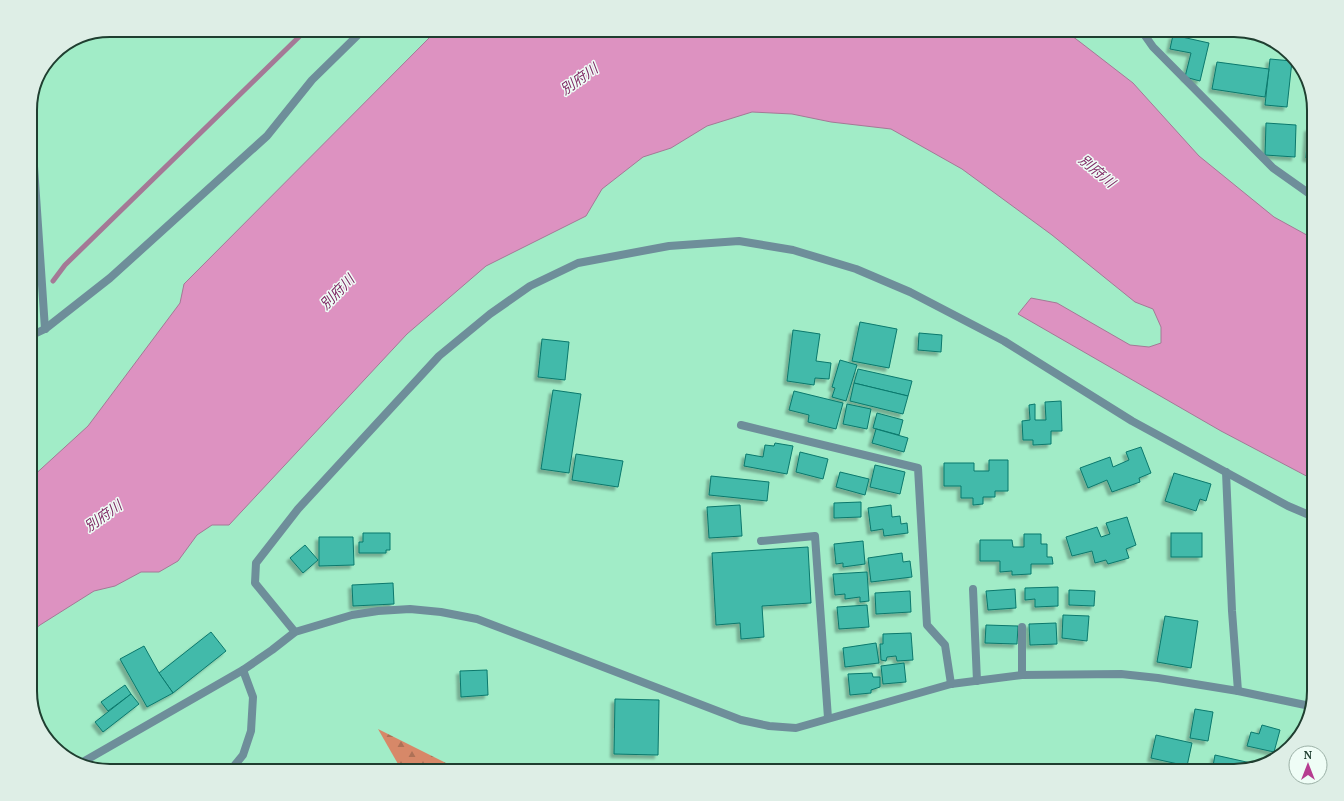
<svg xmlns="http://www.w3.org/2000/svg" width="1344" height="801" viewBox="0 0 1344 801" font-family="'PT Serif','Noto Sans JP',serif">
<defs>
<pattern id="forest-firs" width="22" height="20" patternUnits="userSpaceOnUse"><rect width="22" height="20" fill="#d78868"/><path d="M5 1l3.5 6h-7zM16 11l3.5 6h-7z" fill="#ae7156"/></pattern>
<filter id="shadow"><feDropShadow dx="-3.5" dy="3.5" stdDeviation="1" flood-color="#0004"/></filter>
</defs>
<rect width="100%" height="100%" fill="#a1ecc7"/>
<polygon fill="url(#forest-firs)" points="378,729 462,771 402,771"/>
<polygon fill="#dd92c1" stroke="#a47996" points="437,30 1064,30 1080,42 1133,83 1199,156 1274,217 1314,239 1314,480 1221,431 1018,314 1031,298 1057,303 1130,345 1149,347 1161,343 1161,327 1153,309 1135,302 1052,235 962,169 891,129 831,122 792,114 752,112 707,126 671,148 643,157 602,189 586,216 486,266 407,334 229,525 212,525 197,535 178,561 159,572 141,572 115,586 94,591 40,625 30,633 30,479 88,426 180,303 184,284"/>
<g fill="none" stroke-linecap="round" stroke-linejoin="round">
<polyline stroke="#a47996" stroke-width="5" points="53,281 65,265 306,30"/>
</g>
<g fill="#43baaa" stroke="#08786c" filter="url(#shadow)">
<polygon points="1173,35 1209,43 1200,81 1185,77 1191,53 1170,49"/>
<polygon points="1270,59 1292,61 1287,107 1265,105"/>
<polygon points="1217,62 1269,69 1265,97 1212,89"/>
<polygon points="1266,123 1296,125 1295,157 1265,155"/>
<polygon points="1308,128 1314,128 1314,159 1306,158"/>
<polygon points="860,322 897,329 889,368 852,361"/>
<polygon points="793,330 820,334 816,361 831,363 829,379 815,378 814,385 787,381"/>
<polygon points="919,333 942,335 941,352 918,350"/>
<polygon points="542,339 569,342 565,380 538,377"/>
<polygon points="840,360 857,365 846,401 832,397 835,388 832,387"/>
<polygon points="858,369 912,381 908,396 854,383"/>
<polygon points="854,383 908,396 903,414 850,401"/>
<polygon points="553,390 581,394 569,473 541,469"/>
<polygon points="794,391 843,403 836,429 808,422 809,415 789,410"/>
<polygon points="1061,401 1062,431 1051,431 1051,444 1033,445 1033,440 1023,440 1022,421 1030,420 1029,405 1035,404 1035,420 1046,420 1045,402"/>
<polygon points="847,404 871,409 867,429 843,424"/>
<polygon points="877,413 903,420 899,435 873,428"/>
<polygon points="876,429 908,438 904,452 872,443"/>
<polygon points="775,443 793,446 787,474 744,466 746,454 763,457 765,445 774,446"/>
<polygon points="1141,447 1151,473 1139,478 1140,482 1112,492 1107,480 1088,488 1080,468 1110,457 1113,467 1129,460 1126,452"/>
<polygon points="800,452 828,459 823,479 796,472"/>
<polygon points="576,454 623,461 618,487 572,480"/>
<polygon points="989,460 1008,460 1008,491 995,491 995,497 983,497 983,504 973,505 973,498 961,498 961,486 944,486 944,463 974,463 974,471 989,471"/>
<polygon points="875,465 905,472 900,494 870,487"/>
<polygon points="840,472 869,479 865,495 836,487"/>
<polygon points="1174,473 1211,484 1206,501 1200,499 1196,511 1165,501"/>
<polygon points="711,476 769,482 767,501 709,495"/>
<polygon points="861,502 861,517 834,518 834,503"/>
<polygon points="740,505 742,536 709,538 707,507"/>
<polygon points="891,505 892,517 900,516 901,524 907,523 908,533 884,536 883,529 871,531 868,508"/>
<polygon points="1127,517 1136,545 1126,549 1129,558 1108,564 1106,560 1095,563 1092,551 1072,556 1066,537 1097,527 1101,537 1110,534 1106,523"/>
<polygon points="363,533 390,533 390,550 386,550 386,553 359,553 359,542 363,542"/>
<rect x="1171" y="533" width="31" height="24"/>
<polygon points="1024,534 1041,534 1041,544 1047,544 1047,557 1052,557 1053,564 1031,564 1031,574 1012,575 1012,571 1000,572 1000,561 980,561 980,540 1012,540 1013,547 1024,547"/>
<polygon points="319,537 353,537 354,565 319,566"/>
<polygon points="863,541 865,564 843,567 843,563 836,564 834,544"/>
<polygon points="305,545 318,560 303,573 290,558"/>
<polygon points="808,547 811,603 762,606 764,637 741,639 740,623 716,625 712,553"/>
<polygon points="902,553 903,562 910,561 912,577 871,582 868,558"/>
<polygon points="867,572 869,601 860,602 860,597 845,599 845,594 835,595 833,574"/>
<polygon points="393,583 394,604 353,606 352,585"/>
<polygon points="1058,587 1058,606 1035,607 1035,599 1025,600 1025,588"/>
<polygon points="1015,589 1016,608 988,610 986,591"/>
<polygon points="1069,590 1095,591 1094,606 1069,605"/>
<polygon points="910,591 911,612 876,614 875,593"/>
<polygon points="867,605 869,627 839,629 837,607"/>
<polygon points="1063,615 1089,616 1087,641 1062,638"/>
<polygon points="1165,616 1198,621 1191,668 1157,662"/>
<polygon points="1056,623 1057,644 1030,645 1029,624"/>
<polygon points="986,625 1018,626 1017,644 985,643"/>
<polygon points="211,632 226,651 173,693 159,673"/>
<polygon points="911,633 913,660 897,661 896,656 887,657 886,661 881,660 880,644 883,644 883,634"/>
<polygon points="876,643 879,663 845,667 843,648"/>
<polygon points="144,646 159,673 173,693 147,707 120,659"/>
<polygon points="904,663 906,682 883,684 881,666"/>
<polygon points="487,670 488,695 461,697 460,671"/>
<polygon points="872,673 873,677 880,677 880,687 871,690 871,693 850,695 848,674"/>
<polygon points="125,685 131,694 108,711 101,702"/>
<polygon points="131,694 139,704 103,732 95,722"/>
<polygon points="615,699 659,700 658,755 614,754"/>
<polygon points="1195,709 1213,712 1208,741 1190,738"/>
<polygon points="1262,725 1280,730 1274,752 1247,746 1251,732 1259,734"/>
<polygon points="1301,725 1305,725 1303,731 1290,744 1293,733 1298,734"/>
<polygon points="1156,735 1192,743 1187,766 1151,758"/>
<polygon points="1215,755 1251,763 1251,767 1235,771 1220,771 1221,767 1213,766"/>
</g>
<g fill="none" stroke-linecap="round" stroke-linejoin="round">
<g stroke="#6e8e9a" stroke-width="8">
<polyline points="1141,30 1153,47 1273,168 1314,197"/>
<polyline points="1220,30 1249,34"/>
<polyline points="30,107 45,329"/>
<polyline points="30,336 45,329 110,278 267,136 312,80 363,30"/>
<polyline points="741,425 918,468 927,625 945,645 951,684"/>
<polyline points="1226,472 1232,611 1238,691"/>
<polyline points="761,541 815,536 828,718"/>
<polyline points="973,589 977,681"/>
<polyline points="1022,627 1022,675"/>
<polyline points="295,632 255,583 256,563 298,509 439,356 490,314 530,286 578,263 669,246 739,241 793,250 856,269 910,292 1004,341 1132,421 1288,506 1314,517"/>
<polyline points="230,771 243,755 251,731 253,697 243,670 272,650 295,632 352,615 378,611 410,609 441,612 477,619 546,645 741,720 769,726 796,728 951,684 1022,675 1121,674 1158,678 1238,691 1310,706"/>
</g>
<polyline stroke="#6e8e9a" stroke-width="8" points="81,763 243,670"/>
</g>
<g text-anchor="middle" stroke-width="3" stroke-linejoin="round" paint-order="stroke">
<g font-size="14" font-style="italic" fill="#7f2864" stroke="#effdf6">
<text transform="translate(579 79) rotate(-35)" y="5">別府川</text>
<text transform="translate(1097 171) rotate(40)" y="5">別府川</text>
<text transform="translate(337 292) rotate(-46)" y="5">別府川</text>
<text transform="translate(103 516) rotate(-35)" y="5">別府川</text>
</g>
</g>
<path d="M0 0H1344V801H0ZM110 37H1234A73 73 0 0 1 1307 110V691A73 73 0 0 1 1234 764H110A73 73 0 0 1 37 691V110A73 73 0 0 1 110 37Z" fill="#deeee6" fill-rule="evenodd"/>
<path fill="none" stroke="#1f3e30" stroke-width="2" d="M110 37H1234A73 73 0 0 1 1307 110V691A73 73 0 0 1 1234 764H110A73 73 0 0 1 37 691V110A73 73 0 0 1 110 37Z"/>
<g transform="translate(1308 765)"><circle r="19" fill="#effdf6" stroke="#9cb1a7"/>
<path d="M0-3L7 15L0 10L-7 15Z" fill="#b63d90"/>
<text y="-6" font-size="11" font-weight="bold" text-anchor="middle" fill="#1f3e30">N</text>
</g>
</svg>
